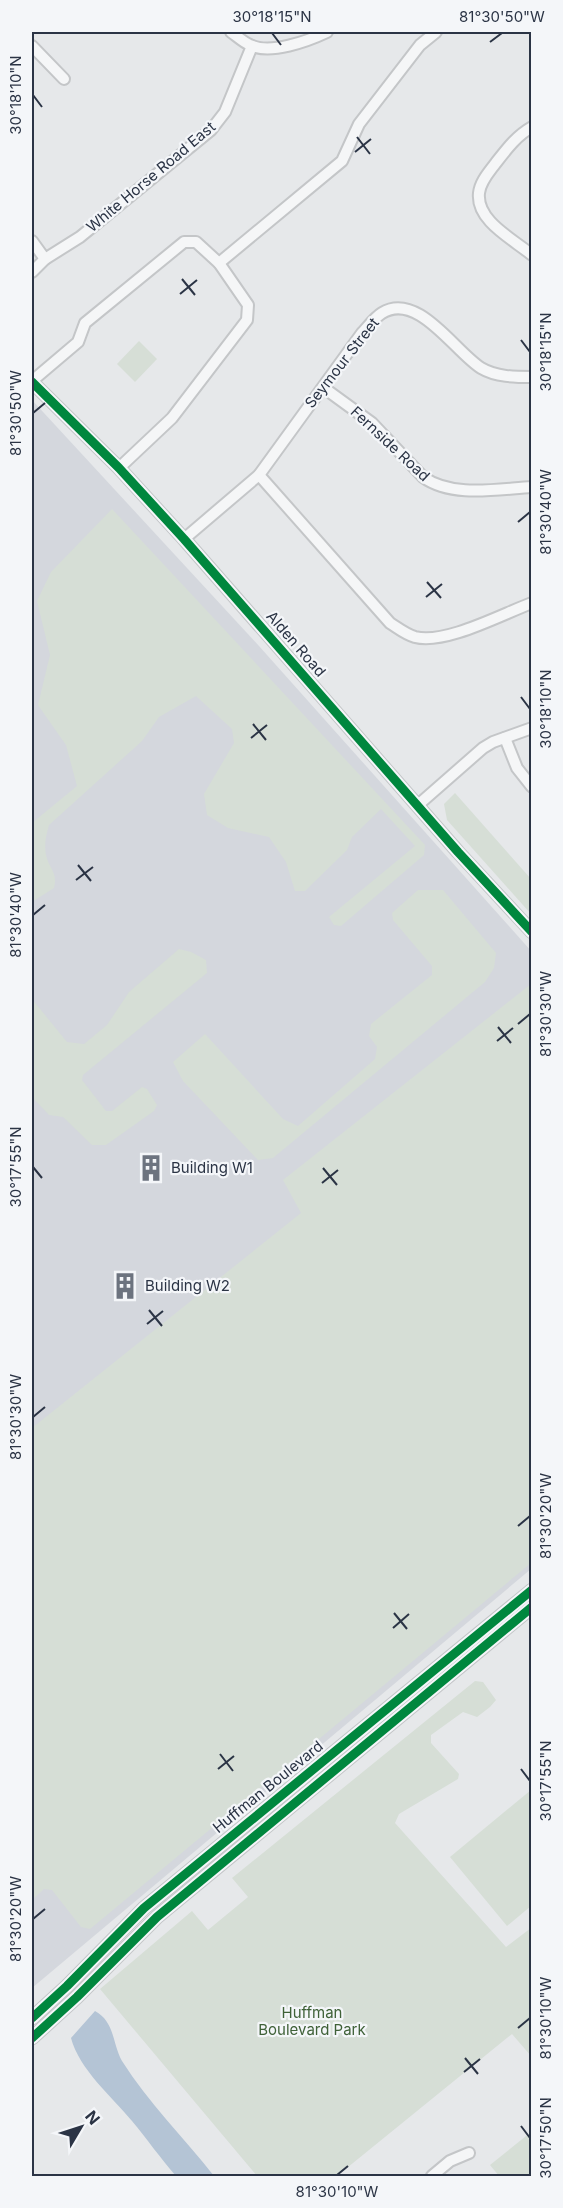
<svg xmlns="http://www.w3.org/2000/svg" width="563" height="2208" viewBox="0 0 563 2208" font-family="Inter,sans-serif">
<rect width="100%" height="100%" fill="#e6e8ea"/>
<polygon fill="#d4d7dd" points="32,400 259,646 532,952 531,1569 32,1988"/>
<g fill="#d6ded6">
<polygon points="139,341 157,359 135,382 117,364"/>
<path d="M112 509 425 845 424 855 341 926 334 925 329 917 415 846 381 809 352 837 347 850 305 891H295L286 862 269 837 228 828 207 815 204 794 234 743 232 729 196 696 159 717 142 741 49 825C46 835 44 845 46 855 49 869 58 872 54 888L32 902V823L77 786 66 745 38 705 50 655 37 601 51 572Z"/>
<polygon points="455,793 531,879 531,914 447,820 444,804"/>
<polygon points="418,890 443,890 496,953 494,968 485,982 273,1158 258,1160 183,1081 173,1062 205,1034 283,1119 298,1126 375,1059 377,1047 369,1036 371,1024 432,975 432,966 393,920 392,913"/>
<polygon points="179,949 191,952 206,960 207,973 83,1075 82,1080 106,1111 112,1111 142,1087 147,1089 157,1105 154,1111 106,1145 92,1145 63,1117 49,1115 32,1097 32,999 67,1042 84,1044 107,1025 129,992"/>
<polygon points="531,984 531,1563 90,1929 81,1927 52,1890 44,1889 32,1900 32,1428 301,1213 283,1180"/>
<polygon points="475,1681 483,1682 496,1700 490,1707 477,1717 463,1712 431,1735 431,1743 459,1774 458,1779 399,1814 395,1823 506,1947 531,1928 531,2056 512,2034 337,2176 257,2176 100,1989 192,1911 208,1930 248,1897 232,1878"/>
<polygon points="531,1790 531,1906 507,1926 450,1857"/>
<polygon points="531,2132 531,2176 499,2176 490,2165"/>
</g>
<path fill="#b4c4d5" d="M95 2011C115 2022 112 2043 122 2061 148 2102 184 2138 214 2176H176C161 2159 147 2139 132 2121 112 2097 79 2069 71 2038Z"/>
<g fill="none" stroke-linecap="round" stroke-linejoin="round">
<defs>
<g id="minor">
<path d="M231 32C237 36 243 42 250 45 270 55 308 41 327 32"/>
<polyline points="32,46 64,79"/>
<path d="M532 127C516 136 506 150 495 164 489 172 480 182 479 193 476 221 513 239 532 255"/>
<polyline points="32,241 45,259"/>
<polyline points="219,263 342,161 359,124 420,45 436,32"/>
<polyline points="32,272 45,259 80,237 211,130 225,112 252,46"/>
<polyline points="32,381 78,342 85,323 184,242 196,242 219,263 248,305 247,320 172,418 119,468"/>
<path d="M324 388 372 423 423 477C452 498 497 489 532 487"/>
<path d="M259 475 390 623C398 628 405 634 415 637 445 645 502 614 532 603"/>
<path d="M184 539 259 475 362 333C368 327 374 318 382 313 418 291 455 352 481 368 496 377 515 377 532 377"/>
<polyline points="505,738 517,768 532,787"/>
<polyline points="418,805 483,748 493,742 532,728"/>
<polyline points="432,2176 450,2161 469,2153"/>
</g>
<g id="tertiary">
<polyline points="32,382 119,468 184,539 458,852 532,932"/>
<polyline points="32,2018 67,1986 144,1908 532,1590"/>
<polyline points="32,2038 77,1997 157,1917 532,1607"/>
</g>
</defs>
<use href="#minor" stroke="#c4c6c8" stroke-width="14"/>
<use href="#tertiary" stroke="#c4c6c8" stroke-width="15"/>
<use href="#minor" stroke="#f5f6f7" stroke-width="10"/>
<use href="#tertiary" stroke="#f5f6f7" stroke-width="12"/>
<defs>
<g id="cycleway">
<polyline points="32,382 119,468 184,539 458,852 532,932"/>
<polyline points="32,2018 67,1986 144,1908 532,1590"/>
<polyline points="32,2038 77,1997 157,1917 532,1607"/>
</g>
</defs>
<use href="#cycleway" stroke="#f4f6f9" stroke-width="13"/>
<use href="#cycleway" stroke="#00873e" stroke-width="9"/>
</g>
<path fill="none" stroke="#2b3445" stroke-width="2" d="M272 33 281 45M490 42 502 33M33 95 42 107M357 137 370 154M355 152 371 139M182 279 195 295M180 294 197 280M521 340 530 352M33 413 45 403M518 522 530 512M427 582 441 598M426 597 442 584M521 697 530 709M253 724 266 740M251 738 267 725M78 865 91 881M76 880 93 867M33 915 45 905M518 1024 530 1014M498 1027 511 1043M497 1041 513 1028M33 1167 42 1178M323 1168 337 1185M322 1183 338 1170M149 1310 162 1326M147 1324 163 1311M33 1417 45 1407M518 1526 530 1516M394 1613 407 1629M393 1628 409 1614M220 1754 233 1771M218 1769 234 1756M521 1769 530 1781M33 1919 45 1909M518 2028 530 2018M465 2058 478 2074M464 2072 480 2059M521 2126 530 2138M337 2175 348 2166"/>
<defs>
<symbol id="building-bare" viewBox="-9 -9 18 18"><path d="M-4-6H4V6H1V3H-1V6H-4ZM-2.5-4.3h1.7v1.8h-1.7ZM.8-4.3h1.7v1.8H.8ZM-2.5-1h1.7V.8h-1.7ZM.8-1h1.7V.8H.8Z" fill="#6c737f" stroke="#f4f6f9" stroke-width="2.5" paint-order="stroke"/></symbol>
</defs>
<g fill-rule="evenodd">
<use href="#building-bare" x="132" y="1149" width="38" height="38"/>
<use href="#building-bare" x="106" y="1267" width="38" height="38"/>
</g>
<g text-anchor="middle" stroke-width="4.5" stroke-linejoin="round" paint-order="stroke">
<g font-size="15" fill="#2b3445" stroke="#f4f6f9">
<text transform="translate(151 177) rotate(-40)" y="5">White Horse Road East</text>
<text transform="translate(342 363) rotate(-52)" y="5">Seymour Street</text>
<text transform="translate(390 444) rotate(43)" y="5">Fernside Road</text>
<text transform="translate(296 644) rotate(49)" y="5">Alden Road</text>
<text transform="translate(268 1787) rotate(-39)" y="5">Huffman Boulevard</text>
</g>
<g font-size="15" fill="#2b3445" stroke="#f4f6f9" text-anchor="start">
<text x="171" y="1173">Building W1</text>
<text x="145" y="1291">Building W2</text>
</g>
<g font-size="15" fill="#3f6138" stroke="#f4f6f9">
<text x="312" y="2018">Huffman<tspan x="312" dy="17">Boulevard Park</tspan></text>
</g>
</g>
<rect width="563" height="2208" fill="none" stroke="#f4f6f9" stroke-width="66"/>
<g transform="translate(81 2127) rotate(51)" stroke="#f4f6f9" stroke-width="4.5" paint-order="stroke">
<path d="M0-4.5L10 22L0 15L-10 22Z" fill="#2b3445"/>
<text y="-9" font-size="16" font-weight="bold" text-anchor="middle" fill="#2b3445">N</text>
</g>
<rect x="33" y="33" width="497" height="2142" fill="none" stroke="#2b3445" stroke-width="2"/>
<g font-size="15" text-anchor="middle" fill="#2b3445">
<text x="272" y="22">30°18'15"N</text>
<text x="502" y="22">81°30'50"W</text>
<text transform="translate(16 95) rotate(-90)" y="5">30°18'10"N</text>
<text transform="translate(546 352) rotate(-90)" y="5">30°18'15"N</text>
<text transform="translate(16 413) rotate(-90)" y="5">81°30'50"W</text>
<text transform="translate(546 512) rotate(-90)" y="5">81°30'40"W</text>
<text transform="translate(546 709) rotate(-90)" y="5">30°18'10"N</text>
<text transform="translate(16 915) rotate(-90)" y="5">81°30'40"W</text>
<text transform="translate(546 1014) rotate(-90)" y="5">81°30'30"W</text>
<text transform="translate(16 1167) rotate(-90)" y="5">30°17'55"N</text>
<text transform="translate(16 1417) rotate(-90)" y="5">81°30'30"W</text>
<text transform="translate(546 1516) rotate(-90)" y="5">81°30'20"W</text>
<text transform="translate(546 1781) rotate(-90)" y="5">30°17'55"N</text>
<text transform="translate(16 1919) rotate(-90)" y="5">81°30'20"W</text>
<text transform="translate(546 2018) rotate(-90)" y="5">81°30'10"W</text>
<text transform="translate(546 2138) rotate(-90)" y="5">30°17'50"N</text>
<text x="337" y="2197">81°30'10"W</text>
</g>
</svg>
